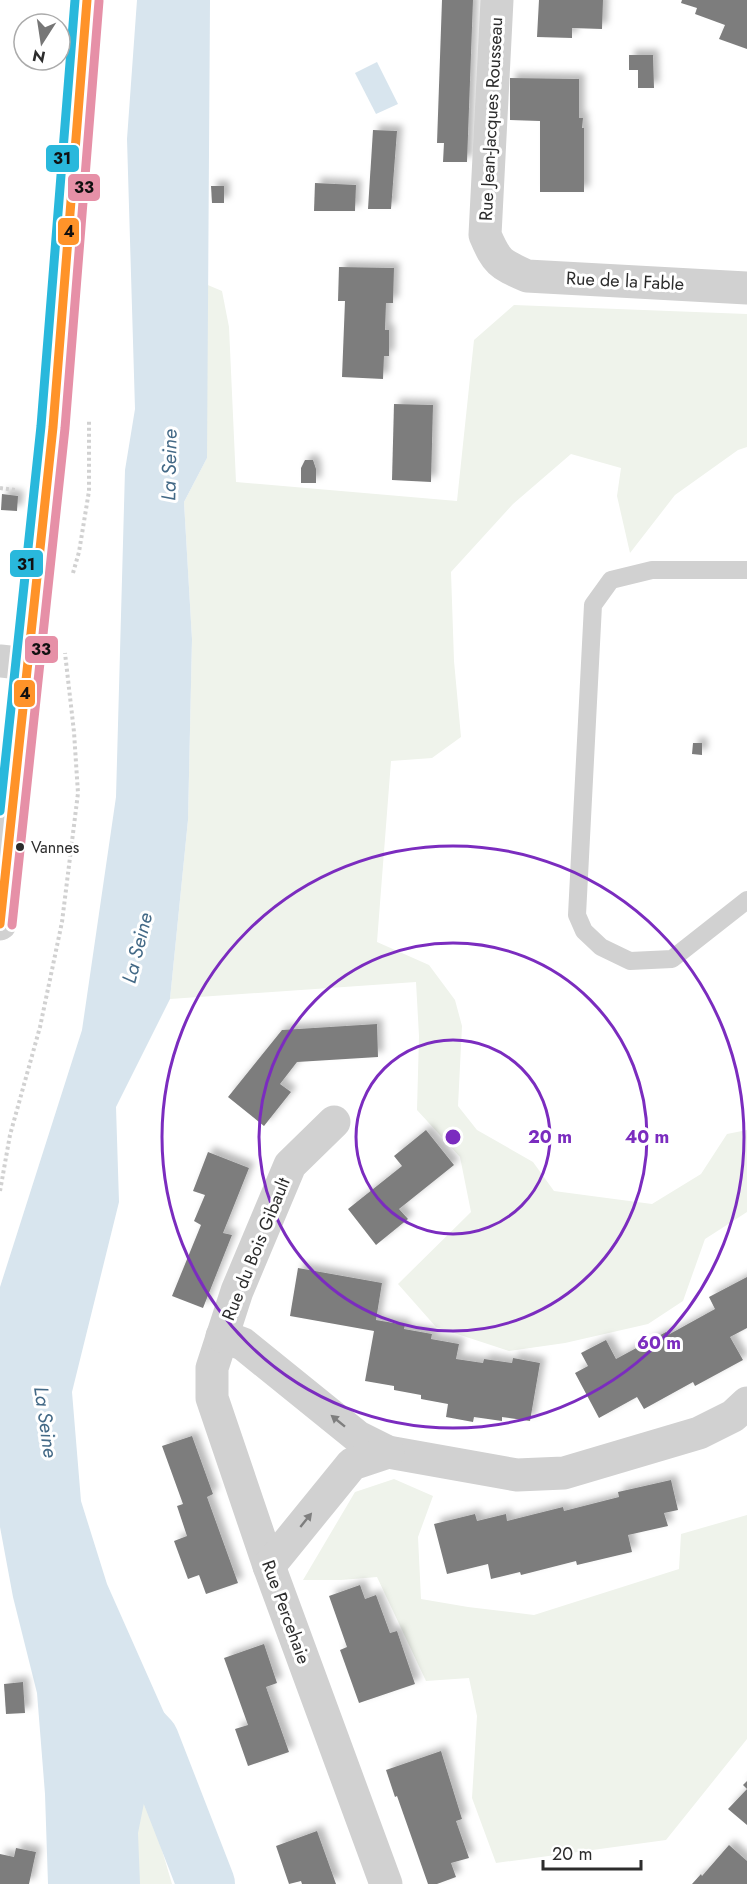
<svg xmlns="http://www.w3.org/2000/svg" width="747" height="1884" viewBox="0 0 747 1884" font-family="Jost,sans-serif">
<defs>
<filter id="shadow"><feDropShadow dx="5.5" dy="-5.5" stdDeviation="3" flood-color="#0004"/></filter>
</defs>
<rect width="100%" height="100%" fill="#fff"/>
<g fill="#eff3eb">
<polygon points="203,283 222,291 229,327 236,482 457,501 474,340 514,305 747,314 747,447 738,450 675,495 630,553 617,496 621,468 571,454 513,504 451,572 454,661 461,737 432,758 391,761 377,942 429,965 455,1000 462,1026 458,1106 477,1130 533,1162 554,1191 652,1204 701,1174 727,1134 747,1130 747,1212 705,1239 683,1301 648,1324 565,1343 509,1351 436,1327 398,1284 471,1212 460,1157 417,1110 419,1036 416,982 170,999 188,820 192,639 184,502 207,458"/>
<polygon points="394,1479 433,1496 418,1537 421,1599 468,1607 534,1615 679,1569 681,1534 747,1515 747,1739 666,1840 496,1863 472,1798 477,1716 469,1678 426,1681 377,1577 341,1580 303,1580 355,1492"/>
<polygon points="143,1786 172,1884 124,1884"/>
</g>
<g fill="#d8e5ee">
<polygon points="137,0 210,0 207,458 184,502 192,639 188,820 170,999 116,1107 119,1202 72,1392 81,1501 107,1584 193,1778 153,1795 147,1788 138,1833 140,1884 48,1884 45,1794 37,1693 13,1597 0,1527 0,1287 82,1030 116,797 125,470 135,409 127,139"/>
<polygon points="377,62 398,104 376,114 355,73"/>
</g>
<g fill="none" stroke-linecap="round" stroke-linejoin="round">
<polyline stroke="#d8e5ee" stroke-width="58" points="131,1720 150,1740 206,1884"/>
</g>
<g fill="#7d7d7d" filter="url(#shadow)">
<polygon points="442,0 473,0 467,162 443,162 444,143 437,143"/>
<polygon points="539,0 603,0 602,29 572,28 572,38 537,37"/>
<polygon points="682,0 747,0 747,49 719,39 725,25 695,14 697,8 681,3"/>
<polygon points="629,55 653,55 654,88 638,88 638,70 629,70"/>
<polygon points="510,78 579,79 579,118 583,118 582,128 584,128 584,192 540,192 540,121 510,120"/>
<polygon points="373,130 397,131 391,209 368,209"/>
<polygon points="315,183 356,185 355,211 314,211"/>
<polygon points="211,186 224,186 224,203 212,203"/>
<polygon points="339,267 394,268 393,303 386,303 385,330 389,330 389,356 384,356 383,379 342,377 345,301 338,301"/>
<polygon points="394,404 433,405 431,482 392,480"/>
<polygon points="305,460 313,460 316,469 316,483 301,483 301,468"/>
<polygon points="2,494 18,496 17,511 1,510"/>
<polygon points="693,743 702,743 702,755 692,754"/>
<polygon points="377,1024 378,1057 297,1062 280,1084 291,1092 264,1126 228,1097 282,1030"/>
<polygon points="426,1130 454,1165 399,1209 408,1219 376,1245 348,1209 402,1166 394,1156"/>
<polygon points="208,1152 249,1168 223,1233 232,1235 203,1308 172,1296 201,1225 194,1221 205,1195 193,1191"/>
<polygon points="298,1268 382,1283 376,1320 405,1325 404,1329 432,1334 431,1339 459,1344 456,1359 483,1363 484,1359 512,1363 513,1358 540,1363 530,1421 502,1417 502,1421 474,1417 473,1422 446,1417 448,1404 421,1399 421,1395 394,1390 394,1386 365,1381 374,1331 290,1316"/>
<polygon points="747,1277 747,1328 730,1337 743,1360 695,1386 693,1382 644,1409 637,1397 599,1418 575,1373 588,1366 581,1353 606,1340 616,1359 666,1332 668,1335 715,1309 709,1297"/>
<polygon points="192,1436 213,1494 207,1497 238,1583 206,1594 199,1575 188,1579 174,1541 187,1536 177,1506 183,1504 162,1446"/>
<polygon points="671,1480 678,1510 664,1513 668,1526 628,1535 632,1552 577,1565 576,1561 521,1575 520,1572 491,1579 488,1564 447,1574 434,1524 475,1514 477,1521 506,1514 507,1521 563,1507 564,1511 619,1497 618,1492"/>
<polygon points="360,1585 365,1599 376,1595 390,1633 397,1631 415,1684 359,1703 340,1650 347,1647 329,1596"/>
<polygon points="264,1644 277,1683 266,1687 289,1752 248,1766 235,1729 248,1725 224,1658"/>
<polygon points="23,1682 25,1713 6,1714 4,1684"/>
<polygon points="441,1751 462,1819 456,1821 469,1858 451,1863 456,1877 437,1884 428,1884 397,1796 395,1797 386,1770"/>
<polygon points="747,1781 747,1825 728,1809 747,1789 743,1785"/>
<polygon points="317,1831 336,1884 302,1884 301,1881 289,1884 276,1846"/>
<polygon points="729,1845 747,1861 747,1884 692,1884 701,1874 702,1876"/>
<polygon points="16,1848 36,1852 29,1884 0,1884 0,1854 14,1857"/>
</g>
<g fill="none" stroke-linecap="round" stroke-linejoin="round">
<g stroke="#d1d1d1" stroke-width="4" stroke-dasharray="3 3" stroke-linecap="butt">
<polyline points="0,488 15,490"/>
<polyline points="73,573 79,552 89,491 89,420"/>
<polyline points="0,1191 10,1135 40,1027 62,922 78,793 74,732 65,653"/>
</g>
<polyline stroke="#d1d1d1" stroke-width="18" points="747,570 652,570 611,580 593,605 577,915 584,931 601,947 630,961 672,959 747,900"/>
<g stroke="#d1d1d1" stroke-width="33">
<path d="M497 0 485 235C497 263 500 264 527 276L747 288"/>
<polyline points="0,661 29,664"/>
<polyline points="334,1122 290,1165 237,1291 212,1368 212,1398 269,1566 386,1884"/>
<polyline points="222,1336 243,1344 358,1437 388,1452 517,1475 564,1473 699,1433 733,1416 747,1403"/>
<polyline points="269,1566 352,1464 388,1452"/>
</g>
<polyline stroke="#d1d1d1" stroke-width="33" points="0,924 53,427 87,0"/>
<defs>
<polyline id="bus-1" points="0,924 53,427 87,0"/>
<polyline id="bus-2" points="12,925 65,428 99,1"/>
<polyline id="bus-3" points="0,811 41,426 75,0"/>
</defs>
<use href="#bus-1" stroke="#fff" stroke-width="14"/>
<use href="#bus-2" stroke="#fff" stroke-width="14"/>
<use href="#bus-3" stroke="#fff" stroke-width="14"/>
<use href="#bus-1" stroke="#ff9329" stroke-width="9"/>
<use href="#bus-2" stroke="#e690a7" stroke-width="9"/>
<use href="#bus-3" stroke="#29b8dc" stroke-width="9"/>
</g>
<defs><path id="oneway-solid" d="M-6-.8H1V-3.2L6.5 0L1 3.2V.8H-6Z" transform="scale(1.5)"/></defs>
<g fill="#7e7e7e">
<use href="#oneway-solid" transform="translate(338 1421) rotate(-141)"/>
<use href="#oneway-solid" transform="translate(306 1520) rotate(-51)"/>
</g>
<g fill="none" stroke="#7b2cbf" stroke-width="3">
<circle cx="453" cy="1137" r="97"/>
<circle cx="453" cy="1137" r="194"/>
<circle cx="453" cy="1137" r="291"/>
</g>
<circle fill="#2c2c2c" stroke="#fff" stroke-width="2" cx="20" cy="847" r="5"/>
<g text-anchor="middle" stroke-width="6" stroke-linejoin="round" paint-order="stroke">
<g font-size="16" fill="#2c2c2c" stroke="#fff" text-anchor="start">
<text x="31" y="853">Vannes</text>
</g>
<g font-size="18" fill="#2c2c2c" stroke="#fff">
<text transform="translate(491 119) rotate(-87)" y="6">Rue Jean-Jacques Rousseau</text>
<text transform="translate(625 281) rotate(3)" y="6">Rue de la Fable</text>
<text transform="translate(256 1249) rotate(-68)" y="6">Rue du Bois Gibault</text>
<text transform="translate(286 1612) rotate(70)" y="6">Rue Percehaie</text>
</g>
<g font-size="20" font-style="italic" fill="#436986" stroke="#fff">
<text transform="translate(169 465) rotate(-89)" y="7">La Seine</text>
<text transform="translate(137 948) rotate(-76)" y="7">La Seine</text>
<text transform="translate(46 1422) rotate(82)" y="7">La Seine</text>
</g>
</g>
<circle cx="453" cy="1137" r="9" fill="#7b2cbf" stroke="#fff" stroke-width="3"/>
<g font-size="18" text-anchor="middle" font-weight="bold" fill="#7b2cbf" stroke="#fff" stroke-width="6" stroke-linejoin="round" paint-order="stroke">
<text x="550" y="1143">20 m</text>
<text x="647" y="1143">40 m</text>
<text x="659" y="1349">60 m</text>
</g>
<g stroke="#fff" stroke-width="2">
<rect x="45" y="144" width="35" height="29" rx="6" fill="#29b8dc"/>
<rect x="67" y="173" width="34" height="29" rx="6" fill="#e690a7"/>
<rect x="57" y="217" width="23" height="29" rx="6" fill="#ff9329"/>
<rect x="9" y="549" width="35" height="29" rx="6" fill="#29b8dc"/>
<rect x="24" y="635" width="35" height="29" rx="6" fill="#e690a7"/>
<rect x="13" y="679" width="23" height="29" rx="6" fill="#ff9329"/>
</g>
<g font-size="16" text-anchor="middle" font-weight="bold" fill="#111">
<text x="62" y="164">31</text>
<text x="84" y="193">33</text>
<text x="69" y="237">4</text>
<text x="26" y="570">31</text>
<text x="41" y="655">33</text>
<text x="25" y="699">4</text>
</g>
<g transform="translate(42 42) rotate(192)"><circle r="28" fill="#ffffff" stroke="#ababab" stroke-width="1.5"/>
<path d="M0-4.5L10 22L0 15L-10 22Z" fill="#767676"/>
<text y="-9" font-size="16" font-weight="bold" text-anchor="middle" fill="#2c2c2c">N</text>
</g>
<path d="M543 1860v9h98v-9" fill="none" stroke="#2c2c2c" stroke-width="3"/>
<text x="552" y="1860" font-size="18" fill="#2c2c2c" stroke="#ffffff" stroke-width="4.5" paint-order="stroke">20 m</text>
</svg>
